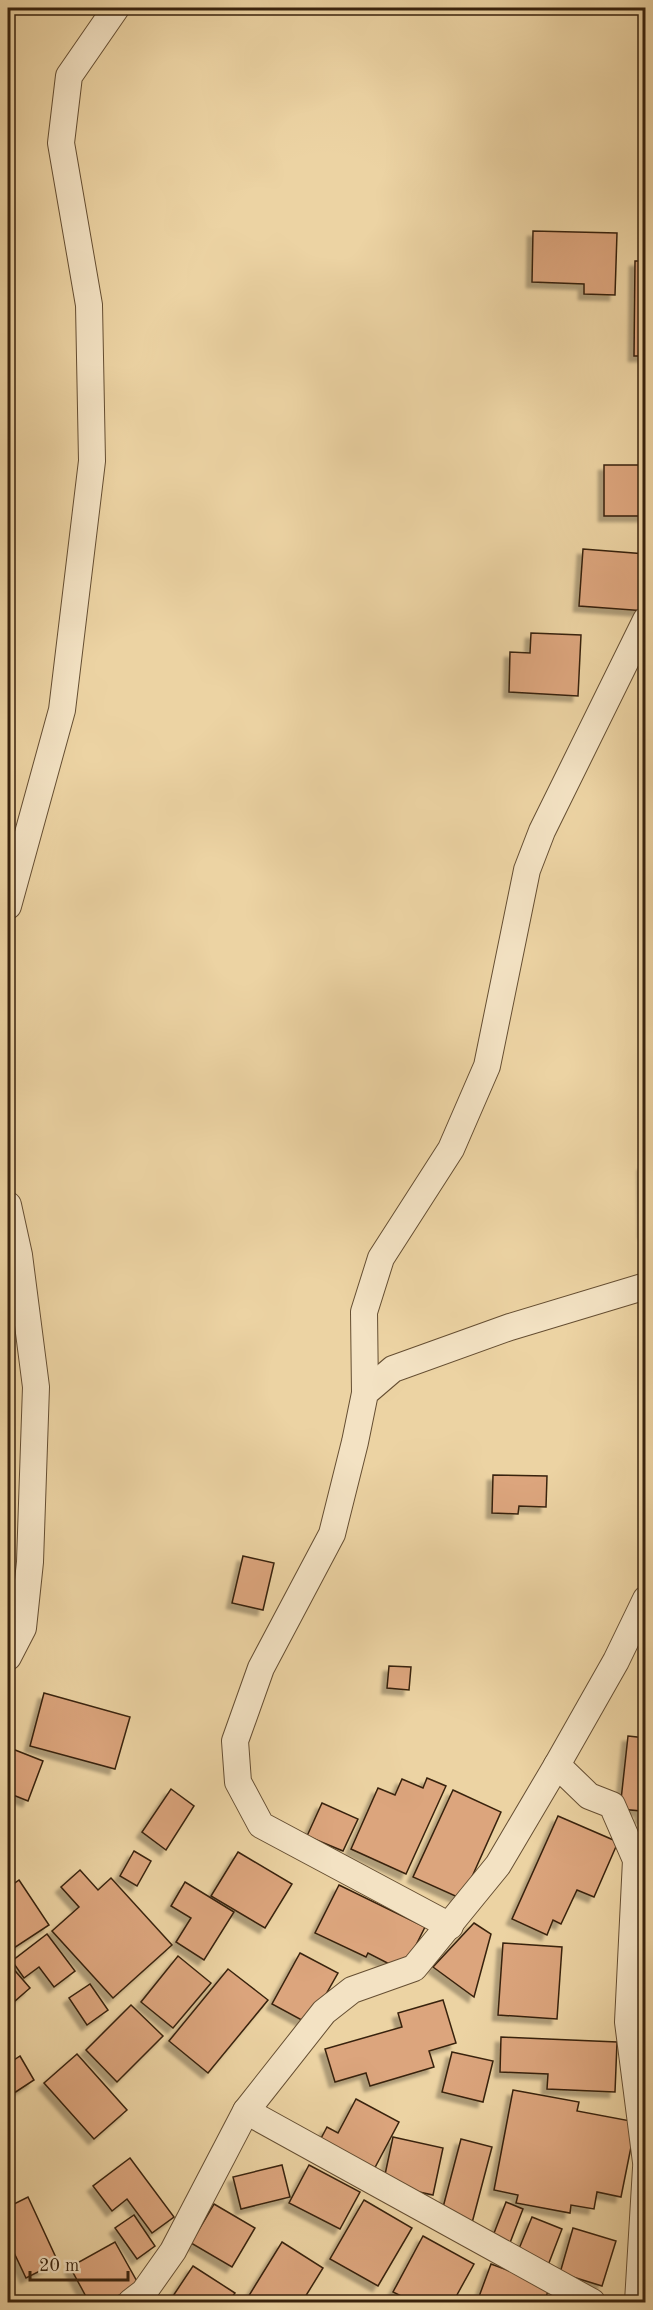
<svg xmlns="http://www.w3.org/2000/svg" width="653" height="2310" viewBox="0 0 653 2310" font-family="'Old Standard TT',serif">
<defs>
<filter id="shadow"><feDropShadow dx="-5.5" dy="5.5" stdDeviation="1.5" flood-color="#0004"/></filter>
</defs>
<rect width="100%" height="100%" fill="#ecd3a3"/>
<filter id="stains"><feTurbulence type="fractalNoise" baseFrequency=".00333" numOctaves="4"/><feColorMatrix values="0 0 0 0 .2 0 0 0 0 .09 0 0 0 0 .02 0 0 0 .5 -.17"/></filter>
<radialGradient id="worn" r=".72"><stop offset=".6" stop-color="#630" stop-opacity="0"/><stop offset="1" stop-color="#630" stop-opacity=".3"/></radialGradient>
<g fill="#dca57d" stroke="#38220d" stroke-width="1.5" filter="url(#shadow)">
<polygon points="533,231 617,233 615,295 584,294 584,284 532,282"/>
<polygon points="635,261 646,261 646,356 634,356"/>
<rect x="604" y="465" width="42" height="51"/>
<polygon points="583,549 646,554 646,611 579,606"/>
<polygon points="531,633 581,635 578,696 509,692 510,652 530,653"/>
<polygon points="643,1165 646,1165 646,1233 644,1233"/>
<polygon points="493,1475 547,1476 546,1507 519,1506 518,1514 492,1513"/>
<polygon points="243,1556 274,1563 263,1610 232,1603"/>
<polygon points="389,1666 411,1667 409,1690 387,1688"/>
<polygon points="44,1693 130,1717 115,1769 30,1746"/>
<polygon points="628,1736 646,1738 646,1819 640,1818 641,1811 620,1809"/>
<polygon points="10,1748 43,1761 28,1801 8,1793 8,1753"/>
<polygon points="427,1778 446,1786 406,1874 351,1849 378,1788 395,1795 402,1779 423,1788"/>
<polygon points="171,1789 194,1806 166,1850 142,1832"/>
<polygon points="453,1790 501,1812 462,1899 413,1877"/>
<polygon points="322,1803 358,1819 343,1851 307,1836"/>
<polygon points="558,1816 618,1842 594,1897 577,1890 561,1924 553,1920 547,1935 512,1919"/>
<polygon points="134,1851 151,1861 137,1886 120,1876"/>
<polygon points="238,1852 292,1884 265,1928 211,1896"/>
<polygon points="80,1870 98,1890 111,1878 172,1945 113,1998 52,1931 79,1907 61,1887"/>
<polygon points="19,1880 49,1925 14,1948 8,1938 8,1888"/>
<polygon points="185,1882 234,1912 204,1960 176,1942 191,1918 171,1906"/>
<polygon points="339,1885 425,1927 403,1971 368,1953 366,1957 315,1933"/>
<polygon points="474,1923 491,1934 474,1997 433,1967"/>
<polygon points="47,1934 75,1971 54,1987 39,1967 24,1978 12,1961"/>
<polygon points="503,1943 562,1947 557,2019 498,2015"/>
<polygon points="300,1953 338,1973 309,2024 272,2004"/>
<polygon points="178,1956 211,1983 173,2028 141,2002"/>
<polygon points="10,1965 30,1988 8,2007 8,1967"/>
<polygon points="228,1969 268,2000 208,2073 169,2041"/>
<polygon points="90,1984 108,2010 87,2025 69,1998"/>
<polygon points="443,2000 456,2043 429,2051 434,2067 370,2086 366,2073 335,2082 325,2049 402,2027 398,2013"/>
<polygon points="131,2005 163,2036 117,2082 86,2050"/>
<polygon points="501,2037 617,2042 615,2092 547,2089 548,2074 500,2072"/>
<polygon points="452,2052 493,2061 483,2102 442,2092"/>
<polygon points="77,2054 127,2110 94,2139 44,2083"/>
<polygon points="20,2056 34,2080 8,2097 8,2064"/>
<polygon points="513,2090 579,2102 577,2111 636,2122 621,2197 597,2192 594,2209 571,2205 570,2213 516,2203 518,2195 494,2190"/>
<polygon points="356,2099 399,2122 371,2175 317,2146 327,2127 338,2133"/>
<polygon points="393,2137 443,2148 433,2195 383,2184"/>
<polygon points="461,2139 492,2147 472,2223 441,2215"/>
<polygon points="130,2158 174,2217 152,2233 127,2199 112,2211 93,2186"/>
<polygon points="282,2165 290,2197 241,2209 233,2177"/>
<polygon points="309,2165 360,2192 340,2229 289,2203"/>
<polygon points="28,2197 58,2262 26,2278 8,2240 8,2207"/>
<polygon points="364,2200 412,2228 378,2286 330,2259"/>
<polygon points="506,2202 523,2209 508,2248 491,2241"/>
<polygon points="214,2204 255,2228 232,2267 191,2243"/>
<polygon points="134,2215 155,2246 137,2259 115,2228"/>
<polygon points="532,2217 562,2229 547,2268 516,2256"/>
<polygon points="573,2228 616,2241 602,2286 560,2273"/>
<polygon points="423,2236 474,2264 453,2302 413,2302 393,2292"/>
<polygon points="115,2242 139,2285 106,2302 89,2302 70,2267"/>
<polygon points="282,2242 323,2268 302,2302 245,2302"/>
<polygon points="491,2264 550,2286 544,2302 477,2302"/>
<polygon points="193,2266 235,2293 228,2302 183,2302 173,2296"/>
</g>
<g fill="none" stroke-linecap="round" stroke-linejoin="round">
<defs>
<g id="minor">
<polyline points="8,906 62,710 92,461 89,305 61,143 69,76 116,8"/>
<polyline points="8,1205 19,1255 36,1387 30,1562 23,1628 8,1657"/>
<polyline points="365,1393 364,1312 381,1258 451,1149 487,1066 527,870 542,831 646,620"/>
<polyline points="557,1765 589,1796 612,1805 636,1860 628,2022 646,2162"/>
<polyline points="450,1926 261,1825 238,1782 235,1741 261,1668 332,1534 355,1442 365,1393 393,1369 510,1327 646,1286"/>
<polyline points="246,2111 592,2302"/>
<polyline points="131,2302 144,2292 173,2251 246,2111 324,2012 352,1990 414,1968 498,1865 557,1765 616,1661 646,1599"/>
<polyline points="638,2302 646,2168"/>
</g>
</defs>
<use href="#minor" stroke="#654e32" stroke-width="28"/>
<use href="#minor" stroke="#f3e2c3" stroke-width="26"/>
</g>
<rect width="653" height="2310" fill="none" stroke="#ecd3a3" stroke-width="30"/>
<rect x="9" y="9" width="635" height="2292" fill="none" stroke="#38220d" stroke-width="3"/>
<rect x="15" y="15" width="623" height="2280" fill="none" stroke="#38220d" stroke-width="1.5"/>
<path d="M30 2271v9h98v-9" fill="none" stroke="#38220d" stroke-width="3"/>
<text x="39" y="2271" font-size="18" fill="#38220d" stroke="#f3e2c3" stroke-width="4.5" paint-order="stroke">20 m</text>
<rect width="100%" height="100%" filter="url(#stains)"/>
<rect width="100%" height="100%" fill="url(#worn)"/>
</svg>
